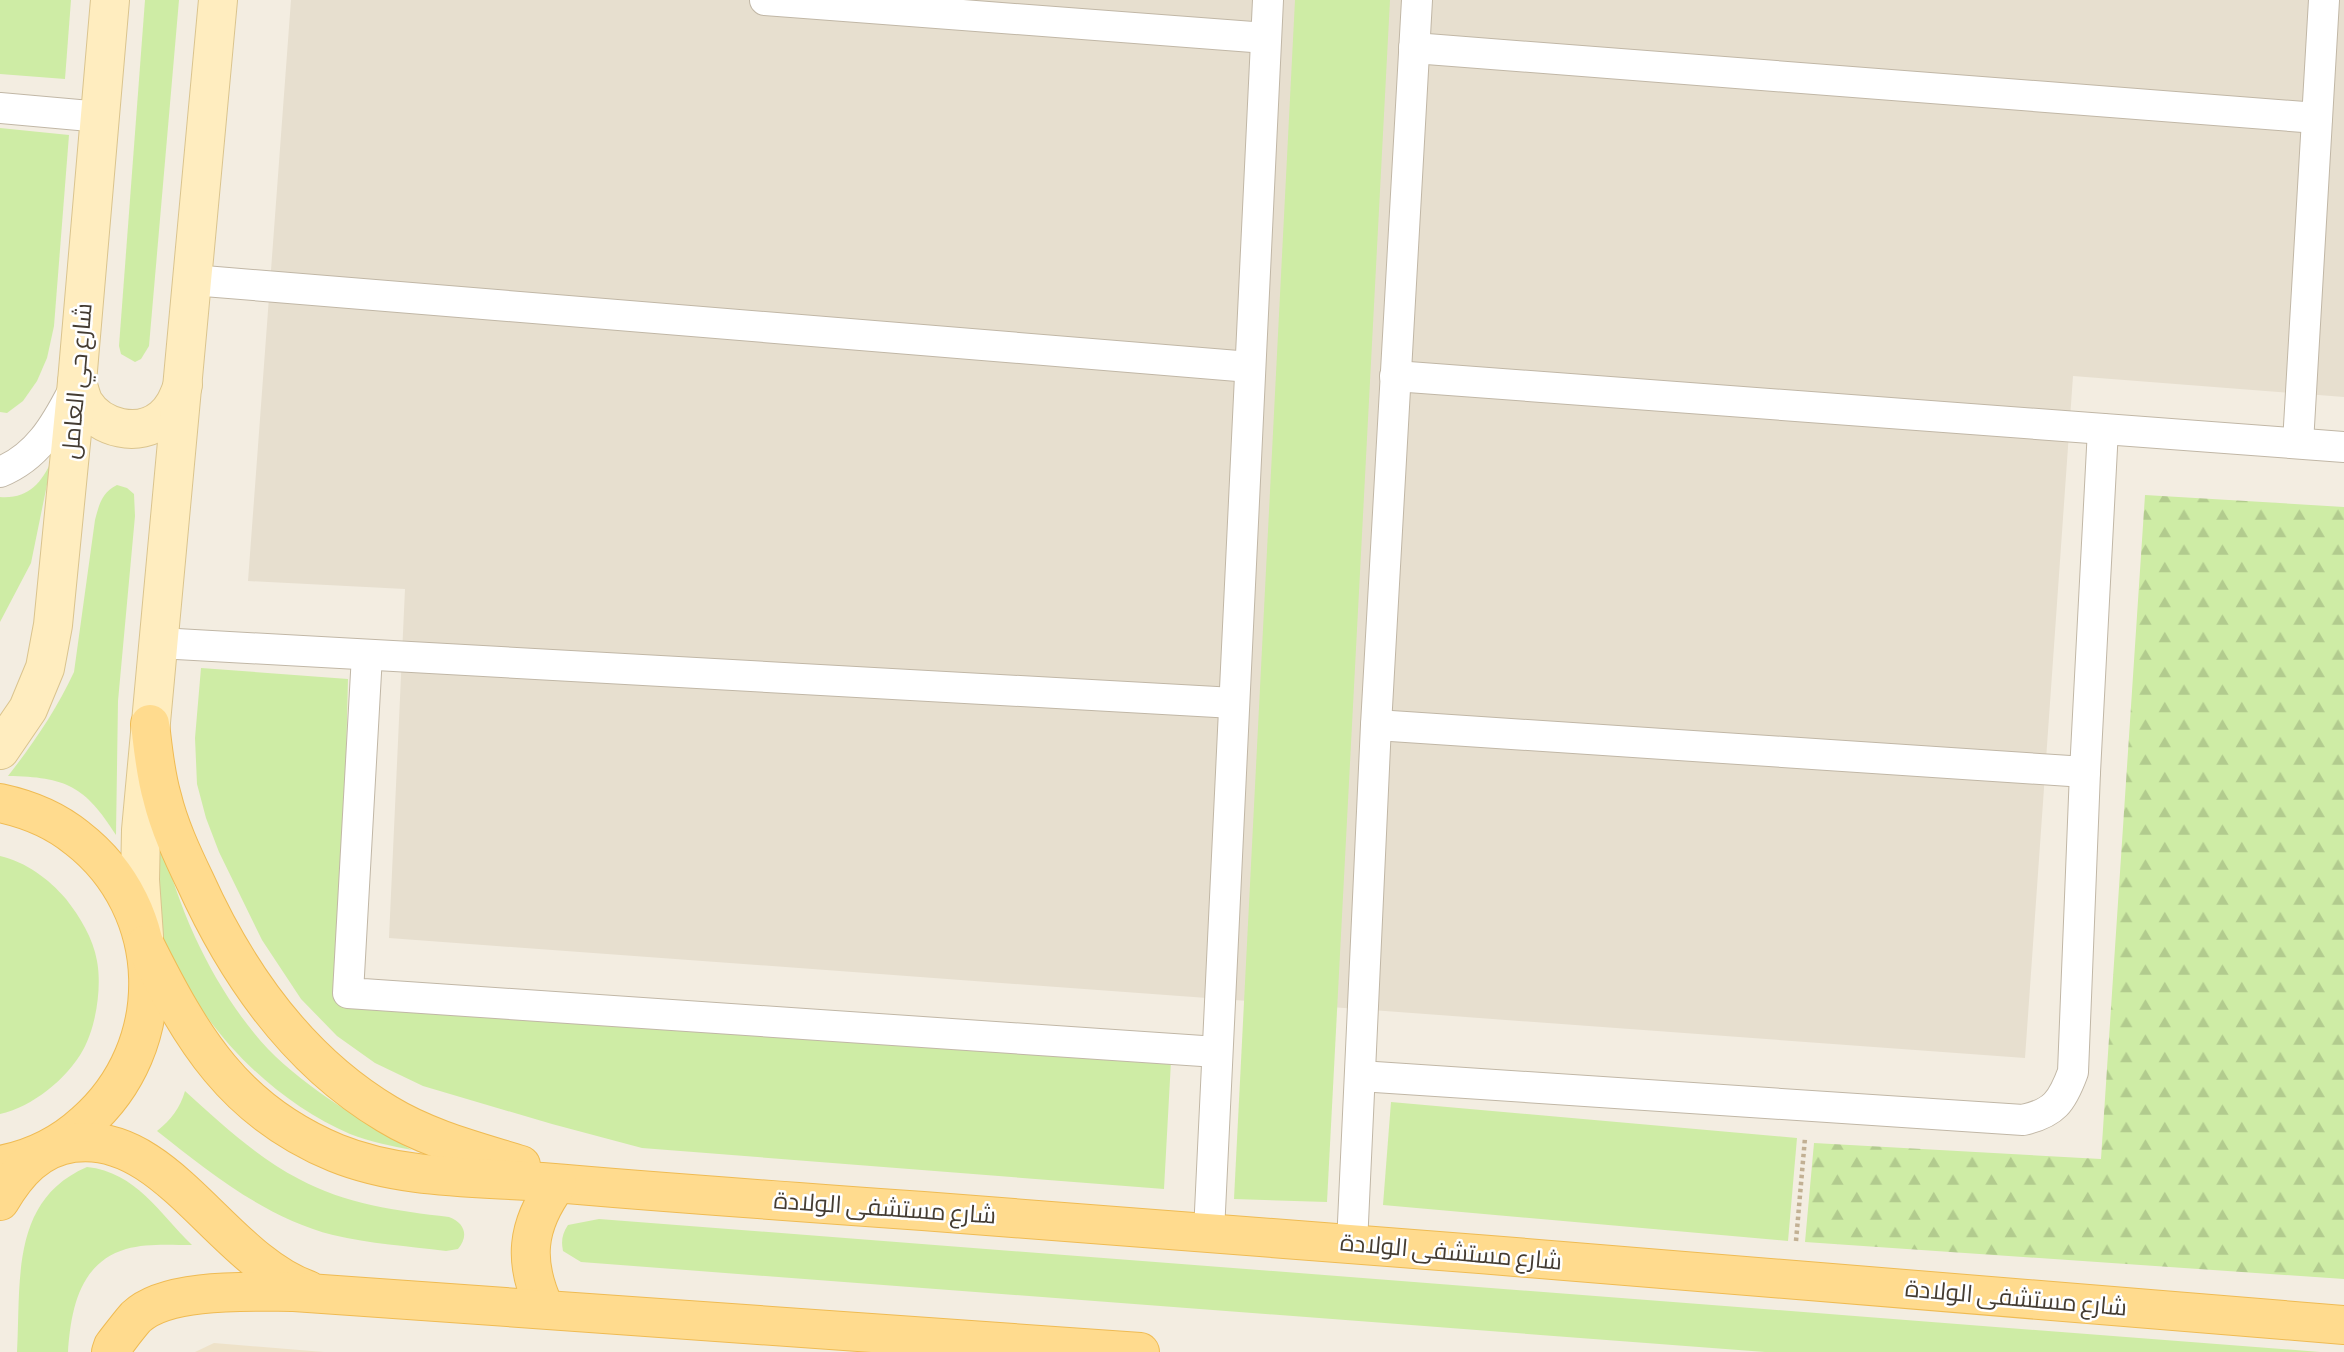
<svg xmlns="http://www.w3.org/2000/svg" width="2344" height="1352" viewBox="0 0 2344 1352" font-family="'Alegreya Sans',Cairo,sans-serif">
<defs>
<pattern id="forest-firs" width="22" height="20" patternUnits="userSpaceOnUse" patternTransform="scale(1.75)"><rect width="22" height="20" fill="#ceeca5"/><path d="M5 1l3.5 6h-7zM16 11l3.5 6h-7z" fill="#b2cb8e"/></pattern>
</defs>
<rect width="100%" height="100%" fill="#f3ede1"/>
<polygon fill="#e7dfcf" points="291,0 2344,0 2344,397 2073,376 2025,1058 389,938 405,589 248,581"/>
<polygon fill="#eee2c9" points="214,1343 324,1352 195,1352"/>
<g fill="#ceeca5">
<polygon points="0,0 71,0 65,79 0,74"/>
<polygon points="145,0 179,0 149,346 141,359 135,362 121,354 119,346"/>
<polygon points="1295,0 1390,0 1327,1202 1234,1199"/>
<polygon points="0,128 69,135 54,326 47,358 37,381 23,401 7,413 0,412"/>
<path d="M52 460 31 563 0 622V497C28 499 41 484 52 460Z"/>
<path d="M117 485 127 488 134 494 135 516 118 701 116 835C85 786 66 777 8 776 33 744 57 709 74 672L95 520C99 505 102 492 117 485Z"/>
<polygon points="201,668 348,679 340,1001 1171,1061 1164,1189 642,1148 552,1124 423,1086 375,1063 337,1036 301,999 262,940 219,852 206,818 197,784 195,738"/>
<path d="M158 837C170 870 180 905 195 937 213 976 238 1017 268 1049 307 1089 364 1122 412 1150 392 1146 370 1142 350 1134 275 1102 209 1035 174 962 169 952 164 943 161 932 153 902 157 868 158 837Z"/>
<path d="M0 856C26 862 49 879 66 899 80 917 93 938 97 961 102 987 96 1027 83 1050 67 1079 32 1107 0 1114Z"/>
<path d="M185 1091C220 1123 257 1157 299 1179 345 1204 398 1211 449 1217 465 1223 469 1236 458 1249L446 1251C408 1246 370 1244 333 1235 266 1218 210 1173 157 1131 171 1120 180 1108 185 1091Z"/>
<polygon points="1391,1102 1797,1138 1788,1241 1383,1205"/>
<path d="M87 1167C136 1172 160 1214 192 1245 171 1245 147 1243 126 1249 79 1263 71 1310 68 1352H17C21 1282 10 1200 87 1167Z"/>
<path d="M599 1219 2320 1352H1765L581 1262 563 1251C561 1241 562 1234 568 1225Z"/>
</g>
<polygon fill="url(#forest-firs)" points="2145,495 2344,507 2344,1279 1805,1242 1814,1143 2101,1159"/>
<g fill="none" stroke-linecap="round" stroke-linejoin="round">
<defs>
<g id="street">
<polyline points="765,0 1266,38"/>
<polyline points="1414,48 2317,118"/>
<polyline points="0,108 101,117"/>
<polyline points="192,280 1250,367"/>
<polyline points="1395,376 2344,447"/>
<polyline points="2298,443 2324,0"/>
<path d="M0 472C37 457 55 426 73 391"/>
<polyline points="159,643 1234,703"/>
<polyline points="367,655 348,993 1217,1052"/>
<polyline points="1376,725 2085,772"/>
<path d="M1360 1076 2023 1120C2054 1113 2062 1102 2073 1072L2085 772 2103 429"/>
<polyline points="1209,1232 1268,0"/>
<polyline points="1352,1244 1376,725 1417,0"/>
</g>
<g id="secondary">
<path d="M77 382C79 388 81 397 84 403 100 429 139 438 163 418 174 409 178 398 183 385"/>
<polyline points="0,750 28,709 45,668 53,625 77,382 110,0"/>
<polyline points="144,936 140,880 141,830 218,0"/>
</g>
<g id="primary">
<path d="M150 724C153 748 155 773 162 797 169 826 182 854 195 881 237 974 298 1061 387 1114 428 1139 476 1151 521 1165"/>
<path d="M0 803C28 809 55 820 77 838 169 909 172 1047 85 1123 61 1145 32 1159 0 1165"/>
<path d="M145 945C192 1039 234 1111 336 1153 400 1179 474 1177 542 1182 669 1193 796 1202 923 1211 1397 1246 1870 1286 2344 1325"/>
<path d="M0 1201C17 1172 38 1148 73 1143 166 1130 222 1260 308 1290"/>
<path d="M545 1309C523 1262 526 1226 557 1184"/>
<path d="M111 1352 113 1346C120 1337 128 1326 136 1317 167 1287 253 1292 294 1292L1140 1352"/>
</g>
</defs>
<use href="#street" stroke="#c1b7a6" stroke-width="32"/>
<use href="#secondary" stroke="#dac48e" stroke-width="40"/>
<use href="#primary" stroke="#efbb53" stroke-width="40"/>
<polyline stroke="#c2b093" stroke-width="4.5" stroke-dasharray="3.5 3.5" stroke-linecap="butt" points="1796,1241 1805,1138"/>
<use href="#street" stroke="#fff" stroke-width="30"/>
<use href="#secondary" stroke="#ffedbf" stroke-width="38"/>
<use href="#primary" stroke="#ffdb8e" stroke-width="38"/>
</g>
<g text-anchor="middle" stroke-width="5" stroke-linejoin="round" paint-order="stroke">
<g font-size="24" fill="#443c32" stroke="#fff">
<text transform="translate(77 381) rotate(-85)" y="8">شارع حي العامل</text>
<text transform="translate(885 1208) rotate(4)" y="8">شارع مستشفى الولادة</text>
<text transform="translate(1451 1252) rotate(5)" y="8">شارع مستشفى الولادة</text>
<text transform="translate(2016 1298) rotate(5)" y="8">شارع مستشفى الولادة</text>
</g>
</g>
</svg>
